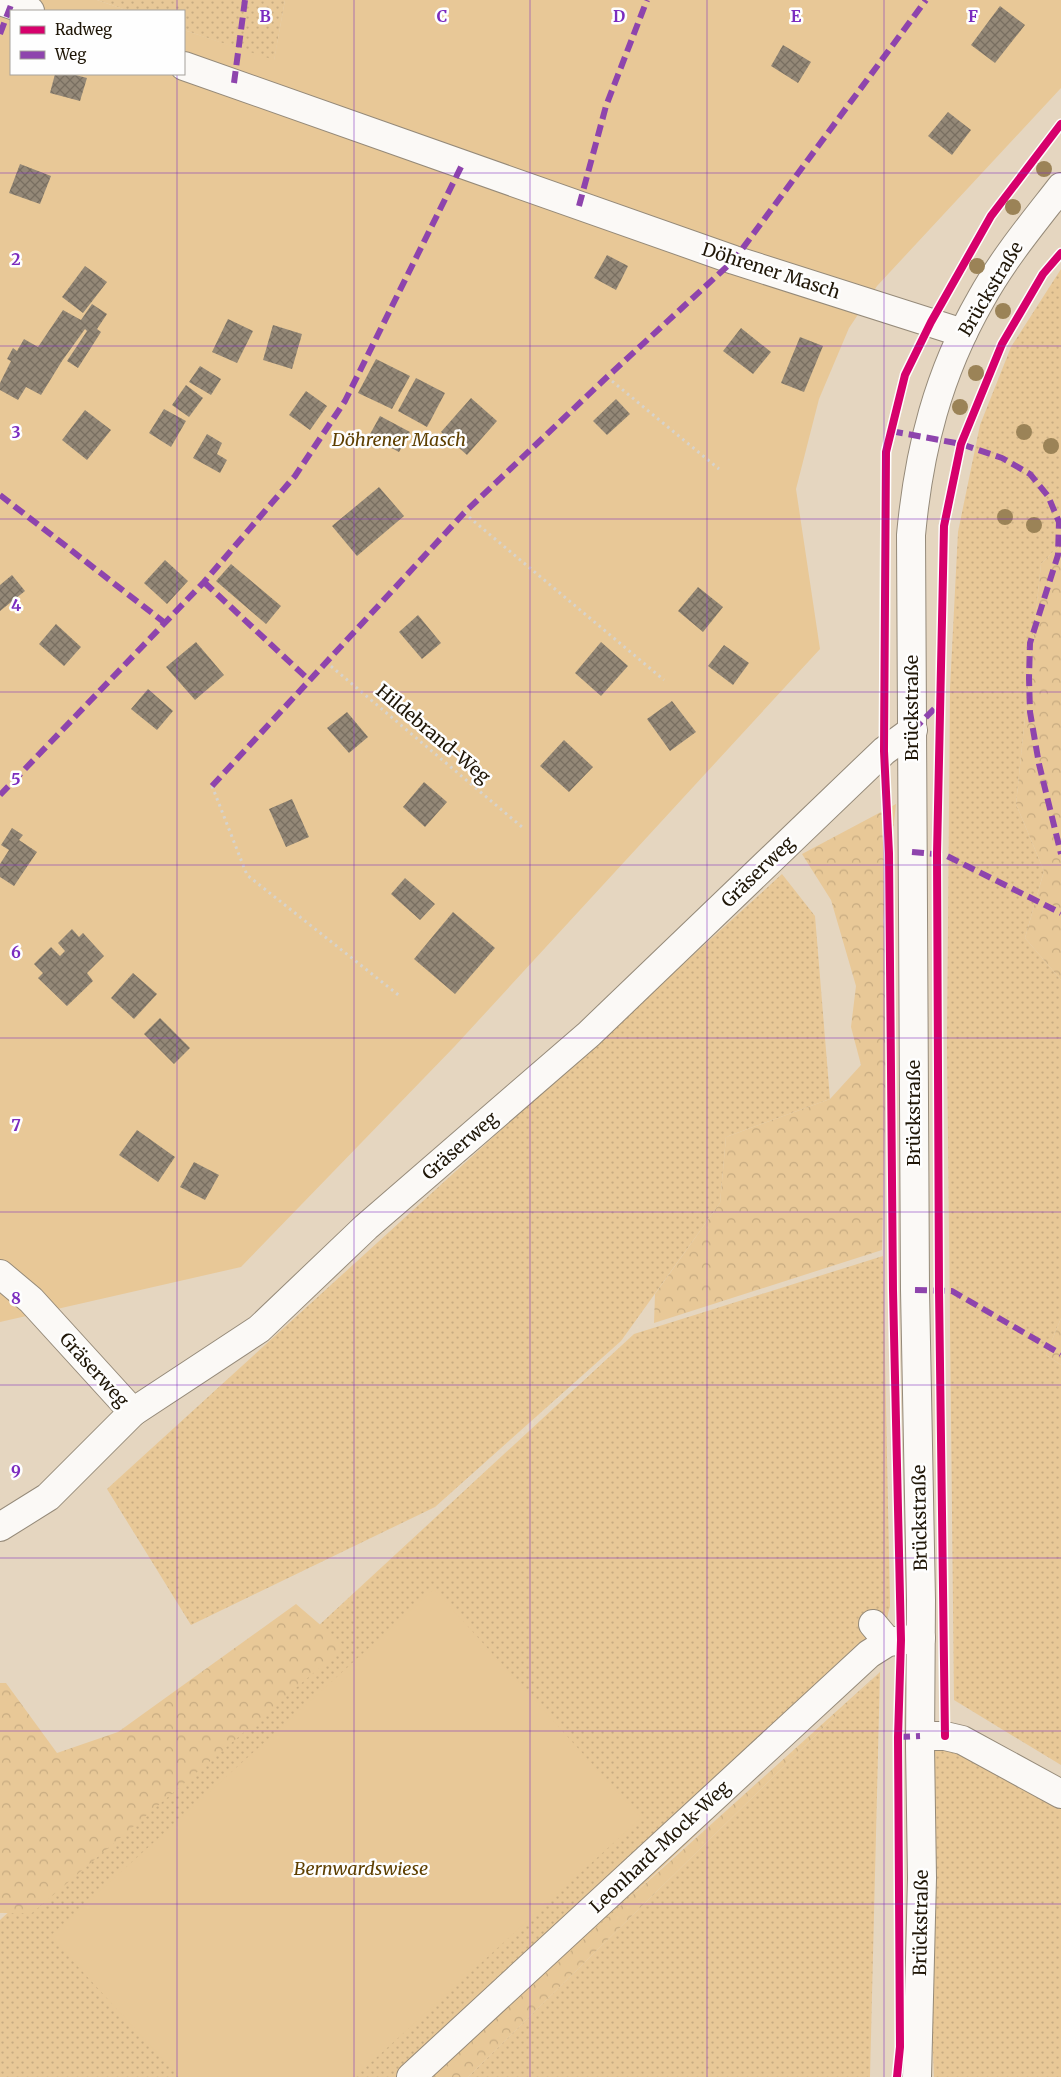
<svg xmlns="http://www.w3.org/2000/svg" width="1061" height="2077" viewBox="0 0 1061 2077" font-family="Merriweather,serif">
<defs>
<pattern id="grass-dots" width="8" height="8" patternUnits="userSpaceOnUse" patternTransform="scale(1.25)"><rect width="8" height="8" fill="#e8c897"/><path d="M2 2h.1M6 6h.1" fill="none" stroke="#c7ab81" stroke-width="1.8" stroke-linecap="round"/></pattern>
<pattern id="forest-crowns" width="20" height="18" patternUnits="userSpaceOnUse" patternTransform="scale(1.25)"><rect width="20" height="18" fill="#e8c897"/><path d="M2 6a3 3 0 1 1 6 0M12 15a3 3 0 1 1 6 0" fill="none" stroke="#c7ab81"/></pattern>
<pattern id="building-cross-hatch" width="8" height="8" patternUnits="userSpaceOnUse" patternTransform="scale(1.25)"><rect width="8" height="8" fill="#948877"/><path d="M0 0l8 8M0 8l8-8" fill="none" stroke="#786e60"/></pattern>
</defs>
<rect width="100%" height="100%" fill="#e5d6c0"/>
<g fill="url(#grass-dots)">
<polygon points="97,0 285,0 274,61 184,30 184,11 129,11"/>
<polygon points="1061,269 1061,544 1041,564 1016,804 1044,871 1025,938 1061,980 1061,1318 1046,1355 1061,1365 1061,1765 954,1700 947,1045 950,688 958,532 980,425 1011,347"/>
<polygon points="782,874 815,916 830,1099 726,1137 720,1203 621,1341 435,1507 191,1625 107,1489"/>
<polygon points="883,1256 890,1606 876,1663 442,2077 0,2077 0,1920 634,1334"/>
<polygon points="880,1672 870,2077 468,2077"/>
<polygon points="920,1746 958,1750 1061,1809 1061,2077 934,2077"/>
</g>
<g fill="url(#forest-crowns)">
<polygon points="1061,544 1061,980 1025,938 1044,871 1016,804 1041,564"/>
<polygon points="896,804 883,921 893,990 886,1064 882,1250 654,1323 655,1294 720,1203 726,1137 830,1099 861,1065 851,1027 856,986 831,900 802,854"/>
<polygon points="1061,1318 1061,1365 1046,1355"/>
<polygon points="296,1604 345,1646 32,1913 0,1913 0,1683 6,1683 57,1753 118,1732"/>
<polygon points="880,1672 468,2077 431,2077"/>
</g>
<g fill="#e8c897">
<polygon points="0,0 97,0 129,11 11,11 11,74 184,74 184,30 274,60 285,0 1061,0 1061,88 877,286 849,328 819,399 796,489 820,649 455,1046 241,1267 0,1322"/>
<polygon points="434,1589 641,1818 355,2077 179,2077 50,1936"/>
</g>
<g fill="url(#building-cross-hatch)">
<polygon points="1000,6 1025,25 995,63 971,45"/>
<polygon points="783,45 811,62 798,83 771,66"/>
<polygon points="55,74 72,74 87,78 80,101 50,93"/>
<polygon points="948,112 971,130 952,155 928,136"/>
<polygon points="20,164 51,176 40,204 9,193"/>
<polygon points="607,255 628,266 616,290 594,278"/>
<polygon points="85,266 107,282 83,313 62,297"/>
<polygon points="92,304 107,314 97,329 101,332 78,368 67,361 87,331 85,329 62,361 41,395 26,387 18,400 0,390 0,383 11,361 7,359 13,348 17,351 24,339 38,347 63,310 81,320"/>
<polygon points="228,319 253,331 237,363 212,352"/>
<polygon points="273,325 302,334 292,369 263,360"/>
<polygon points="741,328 771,352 753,374 723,351"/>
<polygon points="800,337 823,346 804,392 781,383"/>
<polygon points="376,359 410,376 392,409 358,393"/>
<polygon points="200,366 221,379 211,395 189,382"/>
<polygon points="416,378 445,393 427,427 398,411"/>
<polygon points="186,385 203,398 189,417 172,405"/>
<polygon points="306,391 327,406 310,430 289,415"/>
<polygon points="471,398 497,421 467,455 441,432"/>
<polygon points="616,399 630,414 607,435 593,421"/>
<polygon points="164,409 186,421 171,447 149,433"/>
<polygon points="85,410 111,430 87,460 62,440"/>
<polygon points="380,416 410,432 399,452 369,436"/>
<polygon points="207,434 222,443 217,454 227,460 220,473 193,458"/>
<polygon points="379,487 404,516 357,556 332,526"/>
<polygon points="165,560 188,581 167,604 144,583"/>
<polygon points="231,564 281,606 266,624 216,581"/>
<polygon points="12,575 25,591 0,611 0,585"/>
<polygon points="698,587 723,607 703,632 678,611"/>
<polygon points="418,615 441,643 422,659 399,632"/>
<polygon points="56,624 81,647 64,666 39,644"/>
<polygon points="196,642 224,675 195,700 166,667"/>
<polygon points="601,642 628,666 601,696 575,673"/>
<polygon points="724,645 749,663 733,685 708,666"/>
<polygon points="148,689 173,711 157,730 131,709"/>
<polygon points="672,701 696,732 670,751 647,719"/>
<polygon points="347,712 368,737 349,753 327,728"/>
<polygon points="564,740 593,767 569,792 540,766"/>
<polygon points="424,782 447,802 425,827 403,807"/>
<polygon points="292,799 309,837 286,847 269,809"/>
<polygon points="12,828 23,835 19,840 37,852 14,886 0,877 0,864 9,850 1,845"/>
<polygon points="405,878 435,904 420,920 391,894"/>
<polygon points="453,912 495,948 455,994 414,959"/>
<polygon points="72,929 79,937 83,933 104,956 87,973 93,981 67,1006 38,978 43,973 34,964 51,947 60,956 65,951 58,943"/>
<polygon points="133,973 157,994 134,1019 111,998"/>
<polygon points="160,1018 190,1048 174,1064 144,1034"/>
<polygon points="137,1130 175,1157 158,1182 119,1155"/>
<polygon points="194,1162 219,1175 205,1200 180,1187"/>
</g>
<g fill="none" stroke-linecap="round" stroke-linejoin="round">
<defs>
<g id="minor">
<polyline points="0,1 30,11"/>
<polyline points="184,66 734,260 963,333"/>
<polyline points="0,1274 31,1300 133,1412 259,1329 366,1227 589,1034 884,751 913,730"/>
<polyline points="0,1527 48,1497 133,1412"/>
<polyline points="873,1624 888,1642"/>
<polyline points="920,1736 945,1736 962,1740 1061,1794"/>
<polyline points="411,2077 869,1654 888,1642 921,1638"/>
<path d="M917 2077 922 1878 920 1746 921 1600 915 1290 911 535C919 449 938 374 981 299 1003 259 1033 223 1061 187"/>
</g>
</defs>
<use href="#minor" stroke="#958a79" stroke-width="30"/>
<g stroke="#d7d3cc" stroke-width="3" stroke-dasharray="2.5 4" stroke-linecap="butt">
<polyline points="607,377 719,469"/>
<polyline points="464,513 664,680"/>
<polyline points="326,662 522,827"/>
<polyline points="212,786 247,875 401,997"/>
</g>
<use href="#minor" stroke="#fbf9f6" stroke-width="28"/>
<g stroke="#8e44ad" stroke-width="6" stroke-dasharray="12 6" stroke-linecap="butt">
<polyline points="0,34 11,5"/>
<polyline points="234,83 245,0"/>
<polyline points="579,206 606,106 647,0"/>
<polyline points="891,431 961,444 1002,458 1030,474 1048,496 1059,522 1058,555 1030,643 1029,678 1030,712 1039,764 1061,854"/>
<polyline points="0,495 165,623"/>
<polyline points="204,582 309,680"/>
<polyline points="913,730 940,703"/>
<polyline points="212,786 464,513 607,377 734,260 926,0"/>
<polyline points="0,795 204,582 295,476 345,401 462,165"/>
<polyline points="912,852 945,855 1061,913"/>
<polyline points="915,1290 952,1291 1061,1354"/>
<polyline points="898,1737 920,1736"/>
</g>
<defs>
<g id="cycleway">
<polyline points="945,1736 939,1290 937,854 944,526 961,444 1002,344 1043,274 1061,253"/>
<polyline points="897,2077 900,2047 898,1737 901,1640 893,1290 889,853 884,751 886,452 905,375 931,322 991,216 1061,124"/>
</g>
</defs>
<use href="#cycleway" stroke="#fefefe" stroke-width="11"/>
<use href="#cycleway" stroke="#d6006c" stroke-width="8"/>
</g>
<g fill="#9b8357">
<circle cx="1044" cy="169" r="8"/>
<circle cx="1013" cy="207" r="8"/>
<circle cx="977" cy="266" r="8"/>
<circle cx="1003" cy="311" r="8"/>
<circle cx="976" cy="373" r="8"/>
<circle cx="960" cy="407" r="8"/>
<circle cx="1024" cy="432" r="8"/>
<circle cx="1051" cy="446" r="8"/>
<circle cx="1005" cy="517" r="8"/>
<circle cx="1034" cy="525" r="8"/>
</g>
<path fill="none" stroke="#7b2cbf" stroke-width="1" stroke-opacity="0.55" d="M177 0V11M354 0V2077M530 0V2077M707 0V2077M884 0V2077M177 74V2077M0 173H1061M0 346H1061M0 519H1061M0 692H1061M0 865H1061M0 1038H1061M0 1212H1061M0 1385H1061M0 1558H1061M0 1731H1061M0 1904H1061"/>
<g text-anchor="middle" stroke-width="5" stroke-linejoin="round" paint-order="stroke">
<g font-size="18" fill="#1f1607" stroke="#fefefe">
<text transform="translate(771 271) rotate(18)" y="6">Döhrener Masch</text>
<text transform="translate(991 289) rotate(-59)" y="6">Brückstraße</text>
<text transform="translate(912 708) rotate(-90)" y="6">Brückstraße</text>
<text transform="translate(433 734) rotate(40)" y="6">Hildebrand-Weg</text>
<text transform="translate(758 872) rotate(-44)" y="6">Gräserweg</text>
<text transform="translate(914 1113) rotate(-90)" y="6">Brückstraße</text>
<text transform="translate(460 1146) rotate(-41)" y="6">Gräserweg</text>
<text transform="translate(94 1370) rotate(48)" y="6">Gräserweg</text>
<text transform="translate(920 1518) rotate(-91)" y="6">Brückstraße</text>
<text transform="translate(660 1847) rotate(-43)" y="6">Leonhard-Mock-Weg</text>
<text transform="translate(921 1923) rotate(-89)" y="6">Brückstraße</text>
</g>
<g font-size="18" font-style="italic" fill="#5e3f01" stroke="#fefefe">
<text x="399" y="446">Döhrener Masch</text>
<text x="361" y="1875">Bernwardswiese</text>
</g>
</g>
<g font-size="16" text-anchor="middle" font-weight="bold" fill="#7b2cbf" stroke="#fefefe" stroke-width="5" stroke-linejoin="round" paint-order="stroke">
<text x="265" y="22">B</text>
<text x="442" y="22">C</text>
<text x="619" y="22">D</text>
<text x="796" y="22">E</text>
<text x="973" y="22">F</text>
<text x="16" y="265">2</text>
<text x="16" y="438">3</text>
<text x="16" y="611">4</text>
<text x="16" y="785">5</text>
<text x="16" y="958">6</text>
<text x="16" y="1131">7</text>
<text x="16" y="1304">8</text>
<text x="16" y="1477">9</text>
</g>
<rect x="10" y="10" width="175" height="65" fill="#fefefe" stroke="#a5a19b"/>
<rect x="20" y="26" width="25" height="8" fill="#d6006c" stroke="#a5a19b"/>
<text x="55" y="35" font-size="15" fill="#1f1607">Radweg</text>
<rect x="20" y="51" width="25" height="8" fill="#8e44ad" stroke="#a5a19b"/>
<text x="55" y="60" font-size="15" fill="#1f1607">Weg</text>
</svg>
